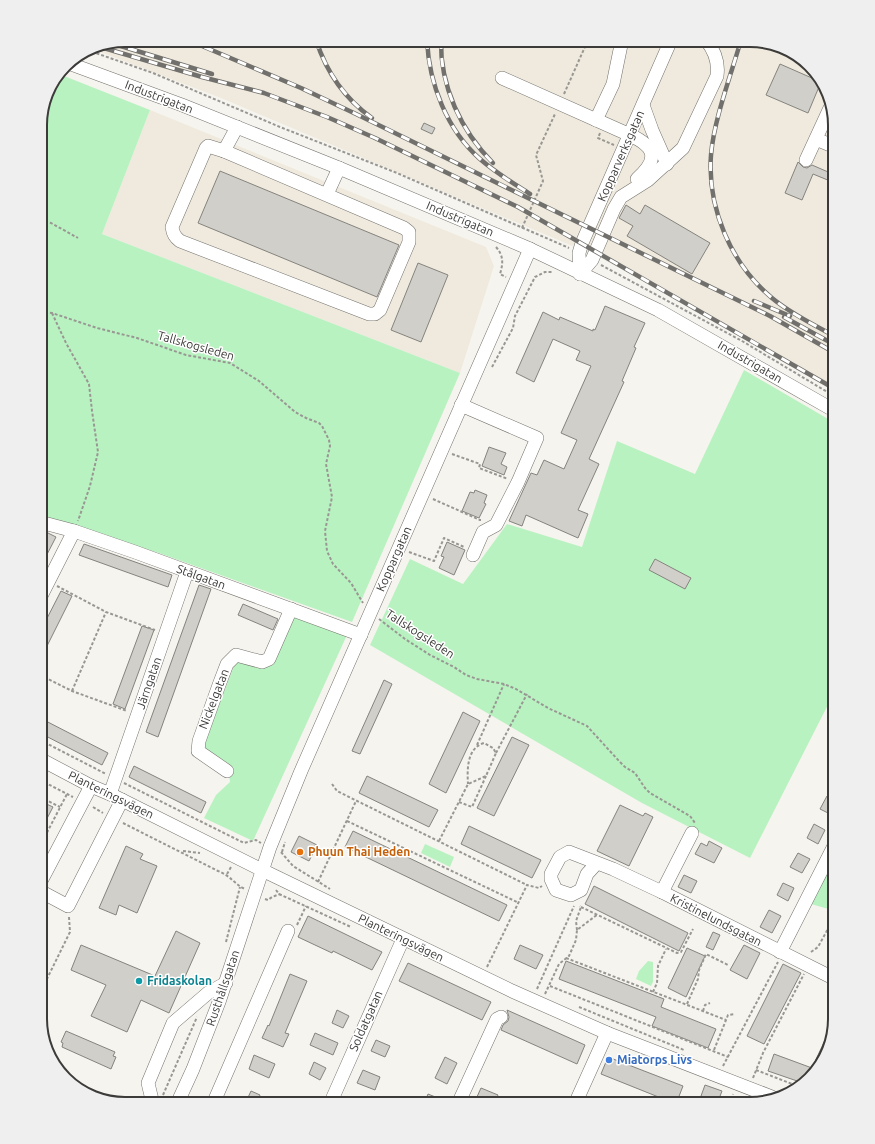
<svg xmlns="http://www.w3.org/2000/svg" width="875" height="1144" viewBox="0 0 875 1144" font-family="Ubuntu,sans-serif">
<rect width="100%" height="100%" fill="#f6f4ee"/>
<g fill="#efeadd">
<polygon points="125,40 755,40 793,52 821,78 835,125 835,392 694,309 601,258 221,98 90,48"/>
<polygon points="150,110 486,247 494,266 460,373 102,234"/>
</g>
<g fill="#b9f2c1">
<polygon points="59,74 150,110 102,234 460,373 352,622 156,552 40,519 40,119 49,88"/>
<polygon points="744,370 835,423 835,691 750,858 642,803 370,645 410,559 463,584 507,524 582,547 617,441 695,474"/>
<polygon points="292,615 347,635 253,841 204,818 216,795 230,782 228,763 201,751 236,661 271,666"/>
<polygon points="425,844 454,857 450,867 421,853"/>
<polygon points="835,858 835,905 832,910 811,904"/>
<polygon points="648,961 653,962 653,982 651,986 636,979 639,971"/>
</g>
<g fill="#d1cfca" stroke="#85837e">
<polygon points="780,64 821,82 808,113 766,95"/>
<polygon points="424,123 435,128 432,134 421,129"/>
<polygon points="798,162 803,167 807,168 812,165 835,175 835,183 813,174 802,200 785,193"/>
<polygon points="220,171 399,245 377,297 198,223"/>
<polygon points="626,205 640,214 645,205 710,243 692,274 627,236 633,226 619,218"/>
<polygon points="418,263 448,275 421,342 391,330"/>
<polygon points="605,306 645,323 634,347 636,348 622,381 624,382 589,459 599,464 578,510 588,514 578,538 526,515 522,526 509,521 531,473 537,475 544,460 564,469 577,440 561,433 591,366 576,360 580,351 553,339 534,382 516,373 543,312 559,320 560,317 593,331 593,329 595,330"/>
<polygon points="489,447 506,453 501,464 507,467 504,475 482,466"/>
<polygon points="475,490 487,495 484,503 486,504 479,518 462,511 470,492 474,493"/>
<polygon points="44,531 56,537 40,568 40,539"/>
<polygon points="447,542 465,550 454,575 439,568 444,557 441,556"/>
<polygon points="84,544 172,575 168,587 79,555"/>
<polygon points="655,559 691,578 685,589 649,570"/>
<polygon points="199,585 211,589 158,737 146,732"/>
<polygon points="61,591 72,596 40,660 40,632"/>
<polygon points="243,604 278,619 273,630 238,615"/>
<polygon points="142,626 154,630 125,709 113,704"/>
<polygon points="384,680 392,684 360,754 352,751"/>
<polygon points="463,712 480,721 446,793 429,784"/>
<polygon points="40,718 108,753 102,765 40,733"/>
<polygon points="512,737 529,745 494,816 477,808"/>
<polygon points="134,766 206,802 201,813 129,777"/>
<polygon points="367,776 438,810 429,827 359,793"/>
<polygon points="827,796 835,800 835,810 832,815 820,809"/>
<polygon points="40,801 53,807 40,832"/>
<polygon points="620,805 643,816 645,813 653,817 629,866 597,851"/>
<polygon points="814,824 825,830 818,844 807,838"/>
<polygon points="469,826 541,860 532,878 461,844"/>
<polygon points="353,831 507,905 499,921 345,847"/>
<polygon points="299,836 317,845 309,861 291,852"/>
<polygon points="709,841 722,848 714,863 695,854 701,843 707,846"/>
<polygon points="126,846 143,854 140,859 157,866 137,913 119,905 116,915 99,908"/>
<polygon points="798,853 810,859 802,873 790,867"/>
<polygon points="684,875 697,881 691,893 678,887"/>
<polygon points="783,883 794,888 788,901 777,895"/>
<polygon points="594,886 688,933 679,951 585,904"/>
<polygon points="769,910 781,916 772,933 760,927"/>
<polygon points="308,916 382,952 372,970 333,951 332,953 298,937"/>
<polygon points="176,931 200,943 169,1013 141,1000 127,1032 91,1016 106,985 71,970 81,945 155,976"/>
<polygon points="713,932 720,935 713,950 706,947"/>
<polygon points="520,945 543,955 536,969 514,959"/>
<polygon points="744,945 760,953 747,979 730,970"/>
<polygon points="687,948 705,956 686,997 668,988"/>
<polygon points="566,961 664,999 661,1007 716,1029 708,1048 652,1026 656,1017 559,979"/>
<polygon points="408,963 491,1002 482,1020 399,981"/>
<polygon points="783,964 801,973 764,1044 747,1036"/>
<polygon points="290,974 307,981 285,1033 289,1034 283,1047 262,1038 268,1025 269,1026"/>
<polygon points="337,1010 349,1016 343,1028 332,1023"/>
<polygon points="507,1010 585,1045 577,1064 501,1030 503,1025 508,1021 509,1017"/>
<polygon points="66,1031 115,1052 113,1056 116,1057 111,1069 62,1047 63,1043 61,1042"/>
<polygon points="315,1033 338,1043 333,1055 310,1045"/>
<polygon points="376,1040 390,1046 385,1057 371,1051"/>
<polygon points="825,1040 829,1041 824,1061 803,1083 768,1071 774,1054 812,1068"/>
<polygon points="254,1055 275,1064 269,1078 249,1069"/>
<polygon points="445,1057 457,1063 447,1084 435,1078"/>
<polygon points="608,1057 683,1086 676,1104 601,1074"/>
<polygon points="314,1062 326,1068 320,1080 309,1074"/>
<polygon points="363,1070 380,1077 375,1090 357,1083"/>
<polygon points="705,1085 722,1091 717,1104 708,1104 710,1100 701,1096"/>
<polygon points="481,1088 498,1095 494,1104 486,1104 476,1099"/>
<polygon points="251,1091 260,1095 257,1104 245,1104"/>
<polygon points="428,1094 450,1103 450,1104 424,1104"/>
</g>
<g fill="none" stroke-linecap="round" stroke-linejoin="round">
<defs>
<g id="minor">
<polyline points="68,63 182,105 339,168 530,249 658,310 835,411"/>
<path d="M502 78 630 135C656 147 659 159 637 179"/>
<polyline points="643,105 652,130 667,164"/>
<polyline points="596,120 613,84 621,45 623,40"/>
<polyline points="816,139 835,147"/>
<path d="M208 146 224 151 404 228 409 232V242L380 310 375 314H369L180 241C175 237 173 234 172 227L206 148Z"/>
<polyline points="224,151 237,127"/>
<polyline points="806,160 830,108"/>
<polyline points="327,194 339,168"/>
<path d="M580 274 592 260 614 209 621 197 648 180 683 148 717 76C719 62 715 51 706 40"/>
<polyline points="580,274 579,253 582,243 671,40"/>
<polyline points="461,405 537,438 518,482 496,525 483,532 473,555"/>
<polyline points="40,522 74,531 135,552 361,635"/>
<polyline points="40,598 74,531"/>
<polyline points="40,759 91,786 110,794 262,870 512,991 607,1033 772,1097"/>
<polyline points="227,771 198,751 199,741 219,685 227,664 236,655 262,662 269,659 291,609"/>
<polyline points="110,794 187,572"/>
<polyline points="597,863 587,874 581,890 571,895 556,890 551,879 551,874 560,857 569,852 613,869 662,892 835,979"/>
<polyline points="40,883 91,786"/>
<polyline points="40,891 68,906 122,800"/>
<polyline points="662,892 692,833"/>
<polyline points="780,952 835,844"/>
<polyline points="153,1104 148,1083 173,1023 208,993 226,983"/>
<polyline points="177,1104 193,1069 219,1002 270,847 301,771 530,249"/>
<polyline points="213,1104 288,931"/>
<polyline points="330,1104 403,939"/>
<polyline points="458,1104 497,1019 501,1017"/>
<polyline points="575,1104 607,1033"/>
</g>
</defs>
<use href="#minor" stroke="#74726d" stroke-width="14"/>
<g stroke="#999793" stroke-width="2" stroke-dasharray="3 2" stroke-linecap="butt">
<polyline points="87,50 153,73 280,127 397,173 569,248"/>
<polyline points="564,94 588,40"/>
<polyline points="40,131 42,126 42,111"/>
<polyline points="600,133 598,138 614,145"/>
<polyline points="40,221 51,223 78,238"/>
<polyline points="522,228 543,181 536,155 555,114"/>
<path d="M496 247C504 256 503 264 500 274L506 277"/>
<polyline points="601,265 742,341 829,393"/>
<polyline points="40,311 52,313 97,328 137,338 186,355 230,363 259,381 295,412 306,418 319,423 322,426 329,440 330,446 326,464 332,497 325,531 327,551 333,564 351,583 363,603"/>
<polyline points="52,313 66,343 89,384 92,411 98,452 90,486 78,521"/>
<polyline points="492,367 513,328 515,316 535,277 545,272 552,272"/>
<polyline points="452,454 480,464 479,468 508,479"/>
<polyline points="433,499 480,520 481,520"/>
<polyline points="409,552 434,561 444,538 464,547"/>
<polyline points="57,586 106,612 155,630"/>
<polyline points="379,619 405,639 430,655 454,667 466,675 477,679 504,684 516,689 548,708 587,726 619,761 625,767 635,773 645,788 650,793 690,816 695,823"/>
<polyline points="40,675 72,691 127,711"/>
<polyline points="72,691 106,612"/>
<polyline points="40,740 106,774"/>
<polyline points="477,745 504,684"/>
<polyline points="496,753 527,694"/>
<polyline points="40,780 73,797"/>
<polyline points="124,783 244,843 256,840 261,843"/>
<polyline points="332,784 337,791 527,885"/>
<polyline points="40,797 60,807"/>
<polyline points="459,802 472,807 486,776"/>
<polyline points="93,807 103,813"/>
<polyline points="347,821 519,903"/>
<path d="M123 823 218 871C231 876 234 884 245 889"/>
<path d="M439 841 468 784 486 776 496 753 493 748 484 743C467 748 467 769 468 784"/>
<polyline points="40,846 67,794"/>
<polyline points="183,851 200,853"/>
<polyline points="281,852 293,866 330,889"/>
<polyline points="282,852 285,842"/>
<polyline points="227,874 231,867"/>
<polyline points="318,882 356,801"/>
<polyline points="276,890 279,894 351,927"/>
<polyline points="265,899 268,900 272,897 280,894"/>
<polyline points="581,907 677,953 681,952 693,929"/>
<polyline points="297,925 306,906"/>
<polyline points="577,930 576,921 581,907 580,906"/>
<polyline points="226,942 240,887"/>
<polyline points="811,952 818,947 835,916"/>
<polyline points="566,958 726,1020"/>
<polyline points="487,967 527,885 539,888 542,886"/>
<polyline points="550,986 728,1057"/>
<polyline points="537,989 574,906"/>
<polyline points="653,992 657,983 658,966 666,949"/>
<polyline points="40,993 70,932 69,917"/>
<polyline points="545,994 559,964 569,956 576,940 577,930 598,914"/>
<polyline points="687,1004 698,979 699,970 706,954 728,965"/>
<polyline points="579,1007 684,1050"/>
<polyline points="703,1011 705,1005 710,1003"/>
<polyline points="714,1050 728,1015 735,1014"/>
<polyline points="723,1066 778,962"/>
<polyline points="756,1070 800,1087"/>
<polyline points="753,1078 763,1053 804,974"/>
<polyline points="163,1095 197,1017"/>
<polyline points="730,1104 733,1094"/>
</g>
<use href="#minor" stroke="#fff" stroke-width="13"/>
<defs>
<g id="rail">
<polyline points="188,40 301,88 356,114 770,316 835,353"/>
<path d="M316 40C326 71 345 99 372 118"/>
<path d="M427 40C429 84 447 130 480 159 496 173 513 183 530 194"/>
<path d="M441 40C440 86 461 131 493 163"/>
<path d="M741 40C731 75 714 119 711 155 707 208 731 264 772 298 791 314 813 324 834 336"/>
<polyline points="111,43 212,74"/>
<polyline points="97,46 202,77 264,93 327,117 375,138 518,207 835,389"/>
<polyline points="754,301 790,316"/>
<polyline points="784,317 835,345"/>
</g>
</defs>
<use href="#rail" stroke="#71706d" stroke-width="4.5"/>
<use href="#rail" stroke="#fff" stroke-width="3" stroke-dasharray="9" stroke-linecap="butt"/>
</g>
<circle fill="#e8710a" stroke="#fff" stroke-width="1.5" cx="300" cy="852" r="4"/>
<circle fill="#0f9aa8" stroke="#fff" stroke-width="1.5" cx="139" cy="981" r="4"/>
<circle fill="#3f7fe0" stroke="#fff" stroke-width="1.5" cx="609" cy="1060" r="4"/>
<g text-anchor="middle" stroke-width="3" stroke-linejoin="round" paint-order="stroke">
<g font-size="12" fill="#3c3b39" stroke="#fff">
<text transform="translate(159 97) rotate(21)" y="4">Industrigatan</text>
<text transform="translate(621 156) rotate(-66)" y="4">Kopparverksgatan</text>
<text transform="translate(460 219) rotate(23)" y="4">Industrigatan</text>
<text transform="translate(196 346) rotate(16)" y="4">Tallskogsleden</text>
<text transform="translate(750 362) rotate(30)" y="4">Industrigatan</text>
<text transform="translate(394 559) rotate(-66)" y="4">Koppargatan</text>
<text transform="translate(201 577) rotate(20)" y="4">Stålgatan</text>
<text transform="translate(420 634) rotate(33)" y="4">Tallskogsleden</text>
<text transform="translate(149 683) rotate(-71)" y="4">Järngatan</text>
<text transform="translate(214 699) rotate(-69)" y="4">Nickelgatan</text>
<text transform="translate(111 795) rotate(26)" y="4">Planteringsvägen</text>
<text transform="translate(716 920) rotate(27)" y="4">Kristinelundsgatan</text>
<text transform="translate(401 938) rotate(26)" y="4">Planteringsvägen</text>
<text transform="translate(223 988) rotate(-71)" y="4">Rusthållsgatan</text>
<text transform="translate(366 1021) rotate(-66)" y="4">Soldatgatan</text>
</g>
<g font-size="12" font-weight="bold" fill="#c56008" stroke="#fff" text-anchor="start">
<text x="308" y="856">Phuun Thai Heden</text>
</g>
<g font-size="12" font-weight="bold" fill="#0d838f" stroke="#fff" text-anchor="start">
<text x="147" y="985">Fridaskolan</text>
</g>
<g font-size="12" font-weight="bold" fill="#366cbe" stroke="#fff" text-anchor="start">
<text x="617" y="1064">Miatorps Livs</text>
</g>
</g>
<path d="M0 0H875V1144H0ZM125 47H750A78 78 0 0 1 828 125V1019A78 78 0 0 1 750 1097H125A78 78 0 0 1 47 1019V125A78 78 0 0 1 125 47Z" fill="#efefef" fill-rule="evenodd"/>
<path fill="none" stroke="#3c3b39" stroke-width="2" d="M125 47H750A78 78 0 0 1 828 125V1019A78 78 0 0 1 750 1097H125A78 78 0 0 1 47 1019V125A78 78 0 0 1 125 47Z"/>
</svg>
